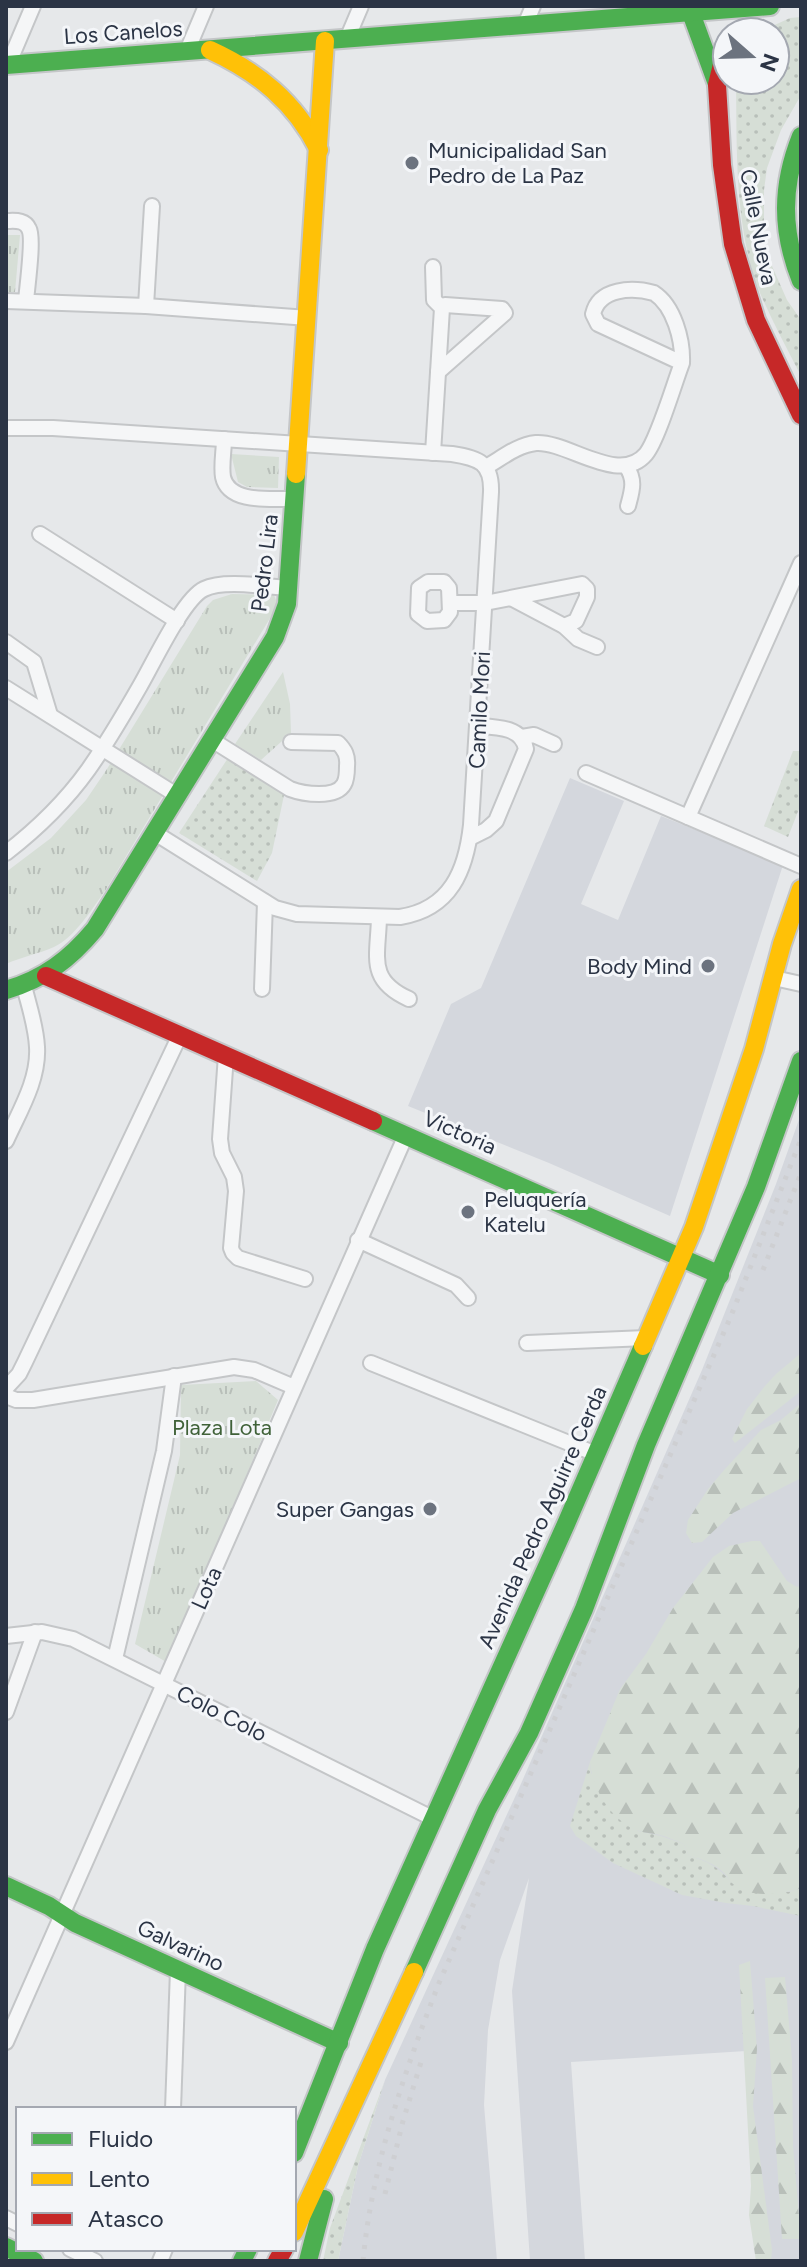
<svg xmlns="http://www.w3.org/2000/svg" width="807" height="2267" viewBox="0 0 807 2267" font-family="Figtree,sans-serif">
<defs>
<pattern id="grass-dots" width="8" height="8" patternUnits="userSpaceOnUse" patternTransform="scale(2)"><rect width="8" height="8" fill="#d6ded6"/><path d="M2 2h.1M6 6h.1" fill="none" stroke="#b8bfb9" stroke-width="1.8" stroke-linecap="round"/></pattern>
<pattern id="forest-firs" width="22" height="20" patternUnits="userSpaceOnUse" patternTransform="scale(2)"><rect width="22" height="20" fill="#d6ded6"/><path d="M5 1l3.5 6h-7zM16 11l3.5 6h-7z" fill="#b8bfb9"/></pattern>
<pattern id="park-tufts" width="24" height="20" patternUnits="userSpaceOnUse" patternTransform="scale(2)"><rect width="24" height="20" fill="#d6ded6"/><path d="M3 7l-1-3M5 7V3M7 7l1-3M15 17l-1-3M17 17v-4M19 17l1-3" fill="none" stroke="#b8bfb9"/></pattern>
</defs>
<rect width="100%" height="100%" fill="#e6e8ea"/>
<g fill="#d4d7dd">
<polygon points="570,778 624,801 581,904 618,920 661,816 783,865 670,1216 549,1163 408,1106 451,1004 481,988"/>
<polygon points="801,1114 801,2261 761,2261 746,2051 571,2062 585,2261 530,2261 512,1991 529,1878 500,1960 488,2030 484,2105 497,2261 338,2261 358,2166 385,2080 520,1786 702,1370 776,1184"/>
</g>
<g fill="url(#grass-dots)">
<path d="M801 17V95L781 130 767 168 764 190V222L768 257 787 300 801 320V376C787 349 772 321 760 293 734 227 737 150 736 80H775V32H759L790 18Z"/>
<polygon points="793,751 801,751 801,804 788,837 764,826"/>
<polygon points="228,758 284,795 272,853 257,881 179,833"/>
<path d="M590 1762 591 1773 638 1831 661 1836 684 1844 689 1856C708 1861 720 1868 732 1883L789 1892 801 1888V1916L753 1906 726 1903 682 1895 613 1863 576 1836 570 1826Z"/>
<polygon points="385,2080 358,2166 338,2261 323,2261 330,2228"/>
</g>
<g fill="url(#forest-firs)">
<polygon points="801,1353 801,1391 735,1443 732,1439 747,1409 765,1386 776,1374"/>
<polygon points="801,1403 801,1478 733,1513 702,1542 692,1543 686,1533 688,1520 708,1489 725,1469 761,1430 781,1420"/>
<path d="M752 1541H760L787 1581 797 1587 801 1585V1888C781 1895 749 1899 732 1883 729 1880 727 1876 724 1873 714 1863 701 1859 689 1856L684 1844C676 1841 668 1837 660 1835 651 1833 642 1833 634 1829 610 1818 592 1788 590 1762L620 1689 646 1654 673 1608 713 1557 729 1546Z"/>
<polygon points="750,1961 757,2049 753,2106 772,2250 771,2261 756,2261 749,2215 751,2186 739,1965"/>
<polygon points="785,1977 792,2059 793,2146 801,2239 782,2239 765,1978"/>
</g>
<g fill="url(#park-tufts)">
<polygon points="6,235 20,235 15,292 6,292"/>
<polygon points="231,454 279,457 278,488 247,487 238,482"/>
<path d="M232 594 274 595 278 605 105 891C92 909 74 938 54 947 38 954 21 957 6 964V872L51 838 86 800 107 769 207 606 213 600Z"/>
<polygon points="283,672 290,704 291,733 261,760 235,744"/>
<polygon points="256,1381 278,1400 168,1663 135,1644 180,1455 181,1385"/>
</g>
<g fill="none" stroke-linecap="round" stroke-linejoin="round">
<defs>
<g id="street">
<polyline points="525,25 533,6"/>
<polyline points="347,39 361,6"/>
<polyline points="187,51 206,6"/>
<polyline points="8,65 33,6"/>
<path d="M6 221C14 221 25 219 29 229 34 238 27 288 26 301"/>
<polyline points="433,267 434,300 442,308 433,453"/>
<polyline points="6,301 146,306 308,318"/>
<polyline points="146,306 152,206"/>
<polyline points="438,372 505,313 502,309 445,305 442,308"/>
<path d="M6 428H53L452 454C479 458 492 463 491 492L471 825C466 870 451 909 400 917L297 914 275 908 155 833"/>
<path d="M224 439C224 451 221 465 223 477 229 505 275 498 296 499"/>
<path d="M626 466C636 480 632 491 628 506"/>
<path d="M486 467C502 458 517 445 536 443 568 441 619 486 646 454 658 439 674 384 682 363 683 340 674 306 654 293 632 287 599 288 593 314L598 324 682 363"/>
<polyline points="40,534 177,621"/>
<polygon points="428,582 444,582 449,588 450,612 444,620 427,621 418,614 419,588"/>
<polyline points="513,599 564,626 578,639 597,647"/>
<polyline points="451,603 485,603 582,584 587,589 587,597 576,621 564,626"/>
<polyline points="6,642 34,662 50,715"/>
<polyline points="6,688 178,796"/>
<polyline points="522,737 534,735 554,744"/>
<path d="M212 740 290 789C303 794 336 799 344 784 347 779 347 772 347 766 348 756 345 750 338 743L291 742"/>
<polyline points="586,773 801,866"/>
<polyline points="688,817 801,563"/>
<path d="M470 838 486 830 496 821 526 749C522 727 497 727 478 726"/>
<path d="M6 853C37 829 65 802 88 770 107 743 124 714 140 686 153 664 183 599 204 589 224 579 267 587 289 588"/>
<path d="M379 918C378 957 367 980 409 999"/>
<polyline points="774,978 801,984"/>
<polyline points="262,989 265,902"/>
<polyline points="226,1055 220,1139 222,1153 234,1177 236,1191 231,1248 233,1253 238,1258 305,1279"/>
<path d="M6 1141C19 1112 39 1080 37 1047 36 1026 29 1006 24 986"/>
<polyline points="358,1240 456,1285 468,1298"/>
<polyline points="527,1343 646,1338"/>
<polyline points="371,1363 596,1454"/>
<polyline points="6,1388 19,1374 25,1362 180,1035"/>
<polyline points="6,1396 16,1400 33,1400 234,1367 254,1370 294,1387"/>
<polyline points="6,1636 42,1632 73,1639 432,1818"/>
<polyline points="115,1659 164,1451 174,1376"/>
<polyline points="6,1712 35,1632"/>
<polyline points="6,2042 406,1135"/>
<polyline points="173,2109 178,1970"/>
<polyline points="6,2218 18,2224"/>
<polyline points="70,2249 95,2261"/>
<polyline points="160,2261 165,2249"/>
</g>
<g id="fast">
<polyline points="691,13 717,84"/>
<polyline points="6,65 770,6"/>
<path d="M801 136C781 186 781 231 801 281"/>
<path d="M6 990C44 979 70 959 95 929L275 637 287 604 296 474"/>
<polyline points="373,1121 720,1275"/>
<polyline points="6,1886 49,1906 75,1923 339,2043"/>
<polyline points="414,1972 487,1810 529,1733 584,1609 646,1445 756,1187 801,1061"/>
<polyline points="294,2153 375,1949 566,1524 643,1346"/>
<polyline points="6,2247 34,2261"/>
<polyline points="242,2261 248,2249"/>
<polyline points="308,2261 324,2199"/>
</g>
<g id="slow">
<path d="M210 50C258 72 295 102 319 150"/>
<polyline points="296,474 325,41"/>
<polyline points="643,1346 694,1227 754,1049 782,944 801,889"/>
<polyline points="294,2232 414,1972"/>
</g>
<g id="jam">
<polyline points="727,44 717,85 722,165 733,244 756,320 801,415"/>
<polyline points="46,976 373,1121"/>
<polyline points="277,2261 284,2249"/>
</g>
</defs>
<use href="#street" stroke="#c4c6c8" stroke-width="18"/>
<use href="#fast" stroke="#c4c6c8" stroke-width="22"/>
<use href="#slow" stroke="#c4c6c8" stroke-width="22"/>
<use href="#jam" stroke="#c4c6c8" stroke-width="22"/>
<use href="#street" stroke="#f5f6f7" stroke-width="14"/>
<use href="#fast" stroke="#4caf50" stroke-width="18"/>
<use href="#slow" stroke="#ffc107" stroke-width="18"/>
<use href="#jam" stroke="#c62828" stroke-width="18"/>
<g stroke="#cecfd2" stroke-width="5" stroke-dasharray="4 8" stroke-linecap="butt">
<polyline points="763,1270 801,1173"/>
<polyline points="385,2194 403,2121 422,2059"/>
<path d="M363 2261C372 2165 404 2073 439 1983L731 1316 801 1139"/>
</g>
</g>
<g fill="#6c737f" stroke="#f4f6f9" stroke-width="3">
<circle cx="412" cy="163" r="8"/>
<circle cx="708" cy="966" r="8"/>
<circle cx="468" cy="1212" r="8"/>
<circle cx="430" cy="1509" r="8"/>
</g>
<g text-anchor="middle" stroke-width="6" stroke-linejoin="round" paint-order="stroke">
<g font-size="22" fill="#2b3445" stroke="#f4f6f9">
<text transform="translate(123 32) rotate(-4)" y="8">Los Canelos</text>
<text transform="translate(759 227) rotate(79)" y="8">Calle Nueva</text>
<text transform="translate(264 563) rotate(-83)" y="8">Pedro Lira</text>
<text transform="translate(479 710) rotate(-87)" y="8">Camilo Mori</text>
<text transform="translate(460 1132) rotate(24)" y="8">Victoria</text>
<text transform="translate(542 1517) rotate(-66)" y="8">Avenida Pedro Aguirre Cerda</text>
<text transform="translate(206 1588) rotate(-66)" y="8">Lota</text>
<text transform="translate(222 1713) rotate(27)" y="8">Colo Colo</text>
<text transform="translate(181 1945) rotate(25)" y="8">Galvarino</text>
</g>
<g font-size="22" fill="#2b3445" stroke="#f4f6f9" text-anchor="start">
<text x="428" y="158">Municipalidad San<tspan x="428" dy="25">Pedro de La Paz</tspan></text>
<text x="692" y="974" text-anchor="end">Body Mind</text>
<text x="484" y="1207">Peluquería<tspan x="484" dy="25">Katelu</tspan></text>
<text x="414" y="1517" text-anchor="end">Super Gangas</text>
</g>
<g font-size="22" fill="#3f6138" stroke="#f4f6f9">
<text x="222" y="1435">Plaza Lota</text>
</g>
</g>
<rect width="807" height="2267" fill="none" stroke="#2b3445" stroke-width="16"/>
<rect x="16" y="2107" width="280" height="144" fill="#f4f6f9" stroke="#a4a8b1" stroke-width="2"/>
<rect x="32" y="2133" width="40" height="12" fill="#4caf50" stroke="#a4a8b1" stroke-width="2"/>
<text x="88" y="2147" font-size="24" fill="#2b3445">Fluido</text>
<rect x="32" y="2173" width="40" height="12" fill="#ffc107" stroke="#a4a8b1" stroke-width="2"/>
<text x="88" y="2187" font-size="24" fill="#2b3445">Lento</text>
<rect x="32" y="2213" width="40" height="12" fill="#c62828" stroke="#a4a8b1" stroke-width="2"/>
<text x="88" y="2227" font-size="24" fill="#2b3445">Atasco</text>
<g transform="translate(751 56) rotate(110)"><circle r="38" fill="#f4f6f9" stroke="#a4a8b1" stroke-width="2"/>
<path d="M0-6L14 30L0 20L-14 30Z" fill="#6c737f"/>
<text y="-12" font-size="22" font-weight="bold" text-anchor="middle" fill="#2b3445">N</text>
</g>
</svg>
